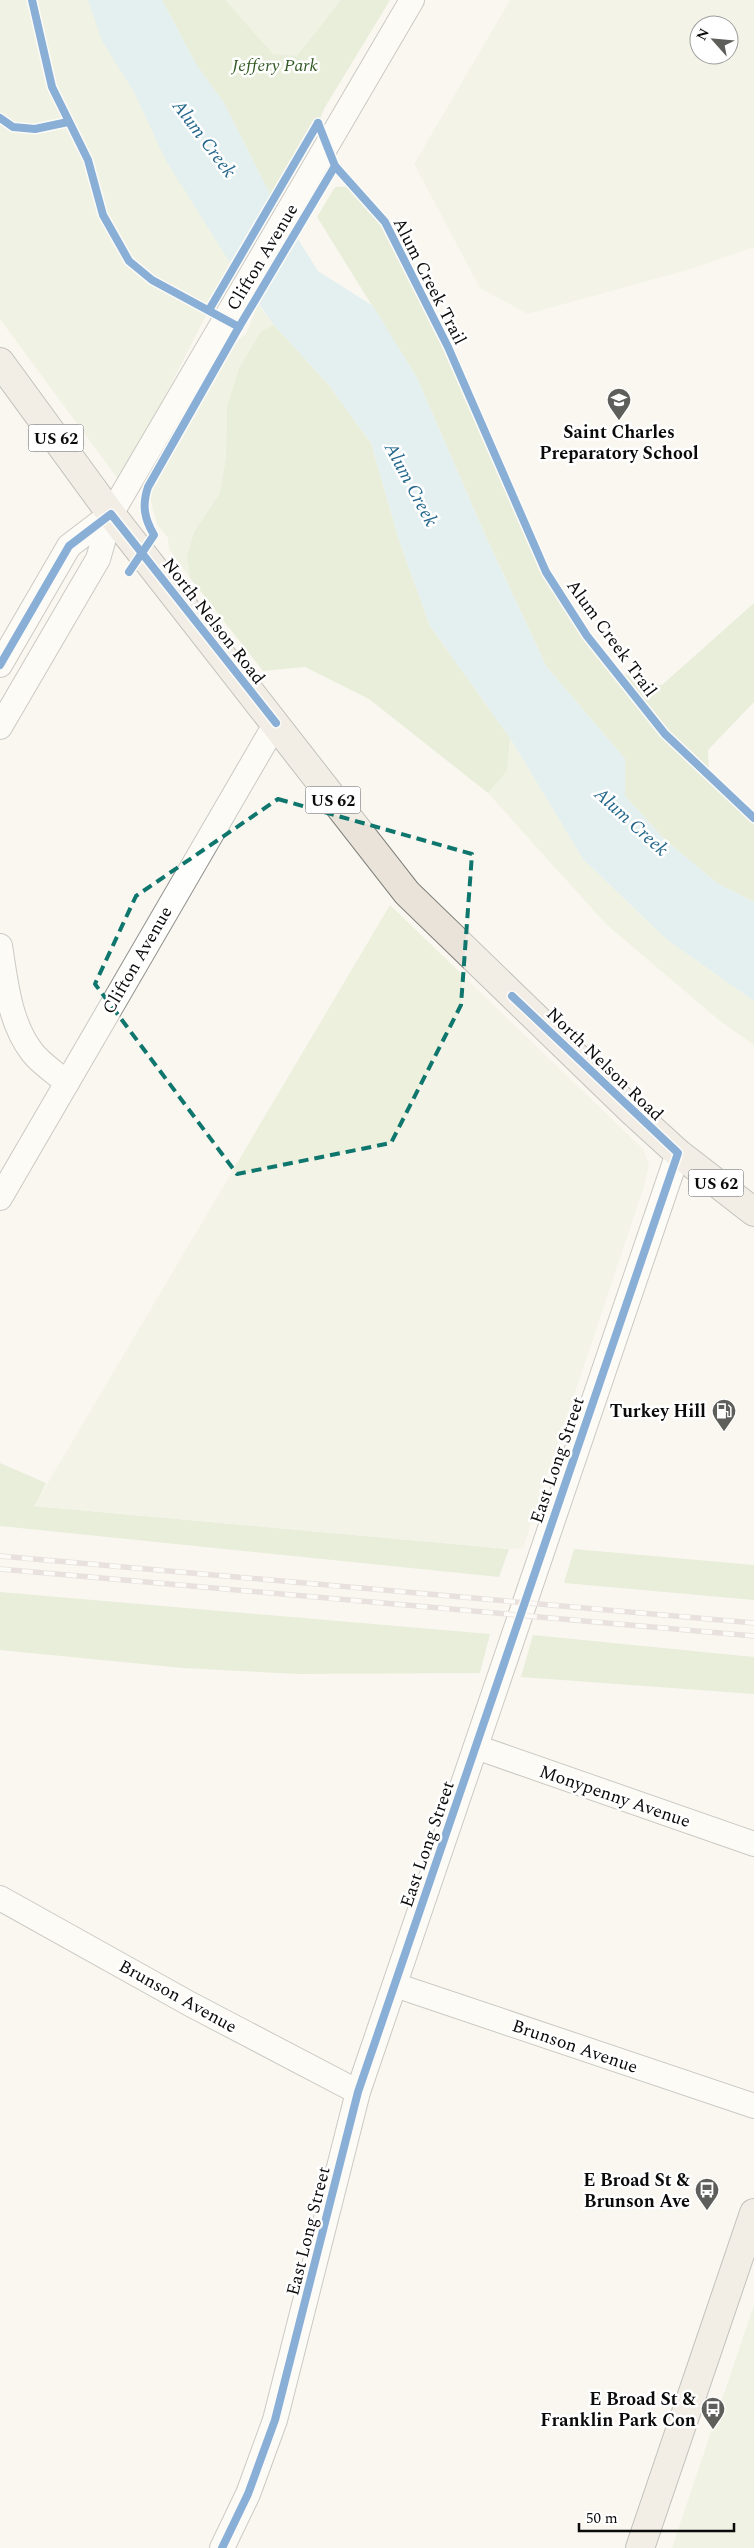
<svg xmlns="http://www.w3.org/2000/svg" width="754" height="2548" viewBox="0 0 754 2548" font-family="Spectral,serif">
<rect width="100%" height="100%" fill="#f9f7f0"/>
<g fill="#e4ebd2">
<path d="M0 0H113L196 64 162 0H390L325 107C308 148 273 192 251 232 205 314 164 399 121 483L0 319Z"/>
<polygon points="258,304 274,325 261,331 239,368 227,406 226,457 220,493 194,532 187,556 190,578 169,549 168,538 157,524 149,494 153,481 235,343 246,334"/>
<polygon points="510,738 583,859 666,939 754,1001 754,1045 720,1021 606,924 488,793 507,771"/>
<polygon points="754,2305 754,2548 672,2548"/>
</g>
<g fill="#d5e2c1">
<polygon points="162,0 225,0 273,54 297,56 341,0 390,0 325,107 318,123 271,196 224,103 196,64"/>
<polygon points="358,186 410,259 556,582 616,669 644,684 662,685 754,603 754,702 708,750 709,772 754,824 754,902 717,883 665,840 625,796 625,759 546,666 486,537 417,378 317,217 335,187"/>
<polygon points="274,325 328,384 371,443 399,540 430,626 510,738 507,771 488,793 369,699 305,667 263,671 190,578 187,556 194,532 220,493 226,457 227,406 239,368 261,331"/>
<polygon points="0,1463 46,1483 35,1506 509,1549 499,1577 0,1526"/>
<polygon points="574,1549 754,1565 754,1600 564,1583"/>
<polygon points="0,1592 490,1634 480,1673 297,1674 183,1668 0,1650"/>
<polygon points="533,1635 754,1657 754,1694 521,1677"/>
</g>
<g fill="#ecf0dc" fill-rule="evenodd">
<path d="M510 0H754V247L691 269 528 314 480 288 414 164ZM699 25H729V55H699Z"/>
<polygon points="390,905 643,1149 649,1165 644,1187 523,1548 509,1549 34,1506"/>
</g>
<polygon fill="#cbe6ef" points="88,0 162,0 196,64 224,103 271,196 318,271 373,306 417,378 486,537 546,666 625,759 625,796 665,840 717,883 754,902 754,1001 666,939 583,859 510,738 430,626 399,540 371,443 328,384 274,325 232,266 165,159 134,92 102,41"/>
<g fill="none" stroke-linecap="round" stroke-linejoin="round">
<defs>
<g id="street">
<polyline points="0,665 69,546 111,514"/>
<polyline points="0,727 98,559 111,514 412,0"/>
<path d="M0 946C6 982 9 1022 32 1052 41 1064 56 1073 67 1083"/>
<polyline points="0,1198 276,723"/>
<polyline points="476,1747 754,1844"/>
<polyline points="0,1898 190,2004 358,2092"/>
<polyline points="395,1985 754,2106"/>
<polyline points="222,2548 248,2494 275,2420 358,2092 678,1153"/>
</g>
<g id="primary">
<polyline points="0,362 111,514 407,893 633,1112 678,1153 754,1212"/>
<polyline points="640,2548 754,2213"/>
</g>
</defs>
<use href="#street" stroke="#92918e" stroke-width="26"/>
<use href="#primary" stroke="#7f7f7b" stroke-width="30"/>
<use href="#street" stroke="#fefefd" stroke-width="24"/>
<use href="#primary" stroke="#e9e3d9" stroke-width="28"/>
<defs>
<g id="rail">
<polyline points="0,1556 754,1623"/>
<polyline points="0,1569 754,1636"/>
</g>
</defs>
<use href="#rail" stroke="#d4c6c7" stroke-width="5.5"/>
<use href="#rail" stroke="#fff" stroke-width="4" stroke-dasharray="11" stroke-linecap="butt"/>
<defs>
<g id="cycleway">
<path d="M32 0 52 87 88 160 103 215 129 261 152 280 239 327 148 487C142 505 144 518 154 535L129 572"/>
<polyline points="0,118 13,127 35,129 68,122"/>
<polyline points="318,123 335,166 385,222 448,347 546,572 587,636 665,734 754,818"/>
<polyline points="209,310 318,123"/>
<polyline points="239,327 335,166"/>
<polyline points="0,665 69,546 111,514 276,723"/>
<polyline points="222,2548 248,2494 275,2420 358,2092 678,1153 512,996"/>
</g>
</defs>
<use href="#cycleway" stroke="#fff" stroke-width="11"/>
<use href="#cycleway" stroke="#0057b8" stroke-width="8"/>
</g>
<path d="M0 0H754V2548H0ZM278 799 472 854 461 1005 391 1143 237 1174 95 984 136 896Z" fill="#f9f7f0" fill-opacity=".55" fill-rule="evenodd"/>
<path fill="none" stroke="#0f766e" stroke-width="4" stroke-dasharray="10 6" stroke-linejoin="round" d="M278 799 472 854 461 1005 391 1143 237 1174 95 984 136 896Z"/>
<defs>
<symbol id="school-pin" viewBox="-11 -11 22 30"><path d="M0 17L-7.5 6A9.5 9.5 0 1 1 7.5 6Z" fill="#5e5e5b" stroke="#fff"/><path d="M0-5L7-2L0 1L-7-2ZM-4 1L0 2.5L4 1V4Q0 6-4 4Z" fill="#fff"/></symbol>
<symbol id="fuel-pin" viewBox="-11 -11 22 30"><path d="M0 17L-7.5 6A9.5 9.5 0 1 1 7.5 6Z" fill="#5e5e5b" stroke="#fff"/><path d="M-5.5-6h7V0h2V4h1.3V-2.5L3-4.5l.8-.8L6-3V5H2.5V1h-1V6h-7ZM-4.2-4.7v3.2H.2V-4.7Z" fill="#fff"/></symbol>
<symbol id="bus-pin" viewBox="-11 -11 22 30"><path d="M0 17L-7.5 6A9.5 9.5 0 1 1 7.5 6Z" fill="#5e5e5b" stroke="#fff"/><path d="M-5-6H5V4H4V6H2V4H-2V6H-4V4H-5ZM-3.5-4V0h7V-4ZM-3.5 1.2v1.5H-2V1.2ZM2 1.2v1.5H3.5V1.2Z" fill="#fff"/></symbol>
</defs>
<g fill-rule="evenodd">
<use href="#school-pin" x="605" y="386" width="28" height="38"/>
<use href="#fuel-pin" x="710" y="1397" width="28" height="38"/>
<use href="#bus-pin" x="693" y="2176" width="28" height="38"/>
<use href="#bus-pin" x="699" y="2395" width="28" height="38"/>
</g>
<g text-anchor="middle" stroke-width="5" stroke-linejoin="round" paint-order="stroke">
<g fill="#fff" stroke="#545454" stroke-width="1">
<rect x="28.5" y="424.5" width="55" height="27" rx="4"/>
<rect x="305.5" y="786.5" width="55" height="27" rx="4"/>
<rect x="688.5" y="1169.5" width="55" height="27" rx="4"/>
</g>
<g font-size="16" font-weight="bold" fill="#0b0b0b">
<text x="56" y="444">US 62</text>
<text x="333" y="806">US 62</text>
<text x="716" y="1189">US 62</text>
</g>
<g font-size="18" font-style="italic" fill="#345a24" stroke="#fff">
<text x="275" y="71">Jeffery Park</text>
</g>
<g font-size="18" fill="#0b0b0b" stroke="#fff">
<text transform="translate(262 257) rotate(-59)" y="6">Clifton Avenue</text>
<text transform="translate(430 281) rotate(63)" y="6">Alum Creek Trail</text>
<text transform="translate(214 621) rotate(52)" y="6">North Nelson Road</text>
<text transform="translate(612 638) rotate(54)" y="6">Alum Creek Trail</text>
<text transform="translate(137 960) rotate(-60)" y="6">Clifton Avenue</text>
<text transform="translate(605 1064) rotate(44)" y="6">North Nelson Road</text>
<text transform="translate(557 1460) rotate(-71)" y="6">East Long Street</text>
<text transform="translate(615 1796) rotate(19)" y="6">Monypenny Avenue</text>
<text transform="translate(427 1844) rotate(-71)" y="6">East Long Street</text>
<text transform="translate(178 1996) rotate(29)" y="6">Brunson Avenue</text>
<text transform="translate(575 2046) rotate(19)" y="6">Brunson Avenue</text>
<text transform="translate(308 2231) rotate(-76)" y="6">East Long Street</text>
</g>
<g font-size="18" font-weight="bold" fill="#0b0b0b" stroke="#fff" text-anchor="end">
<text x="619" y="438" text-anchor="middle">Saint Charles<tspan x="619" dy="21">Preparatory School</tspan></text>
<text x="706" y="1417">Turkey Hill</text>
<text x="690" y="2186">E Broad St &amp;<tspan x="690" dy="21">Brunson Ave</tspan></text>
<text x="696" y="2405">E Broad St &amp;<tspan x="696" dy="21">Franklin Park Con</tspan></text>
</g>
<g font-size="19" font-style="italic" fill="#25688c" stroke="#fff">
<text transform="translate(205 138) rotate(53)" y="7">Alum Creek</text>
<text transform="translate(412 484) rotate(62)" y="7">Alum Creek</text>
<text transform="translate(632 821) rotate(42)" y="7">Alum Creek</text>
</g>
</g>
<g transform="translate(714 40) rotate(297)"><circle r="24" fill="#ffffff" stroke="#9d9d9d"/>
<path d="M0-4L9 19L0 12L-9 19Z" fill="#5e5e5b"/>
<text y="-8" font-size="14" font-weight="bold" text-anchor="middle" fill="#0b0b0b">N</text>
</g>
<path d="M579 2523v8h155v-8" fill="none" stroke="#0b0b0b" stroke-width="2.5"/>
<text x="586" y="2523" font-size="15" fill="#0b0b0b" stroke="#ffffff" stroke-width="4" paint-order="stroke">50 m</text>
</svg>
